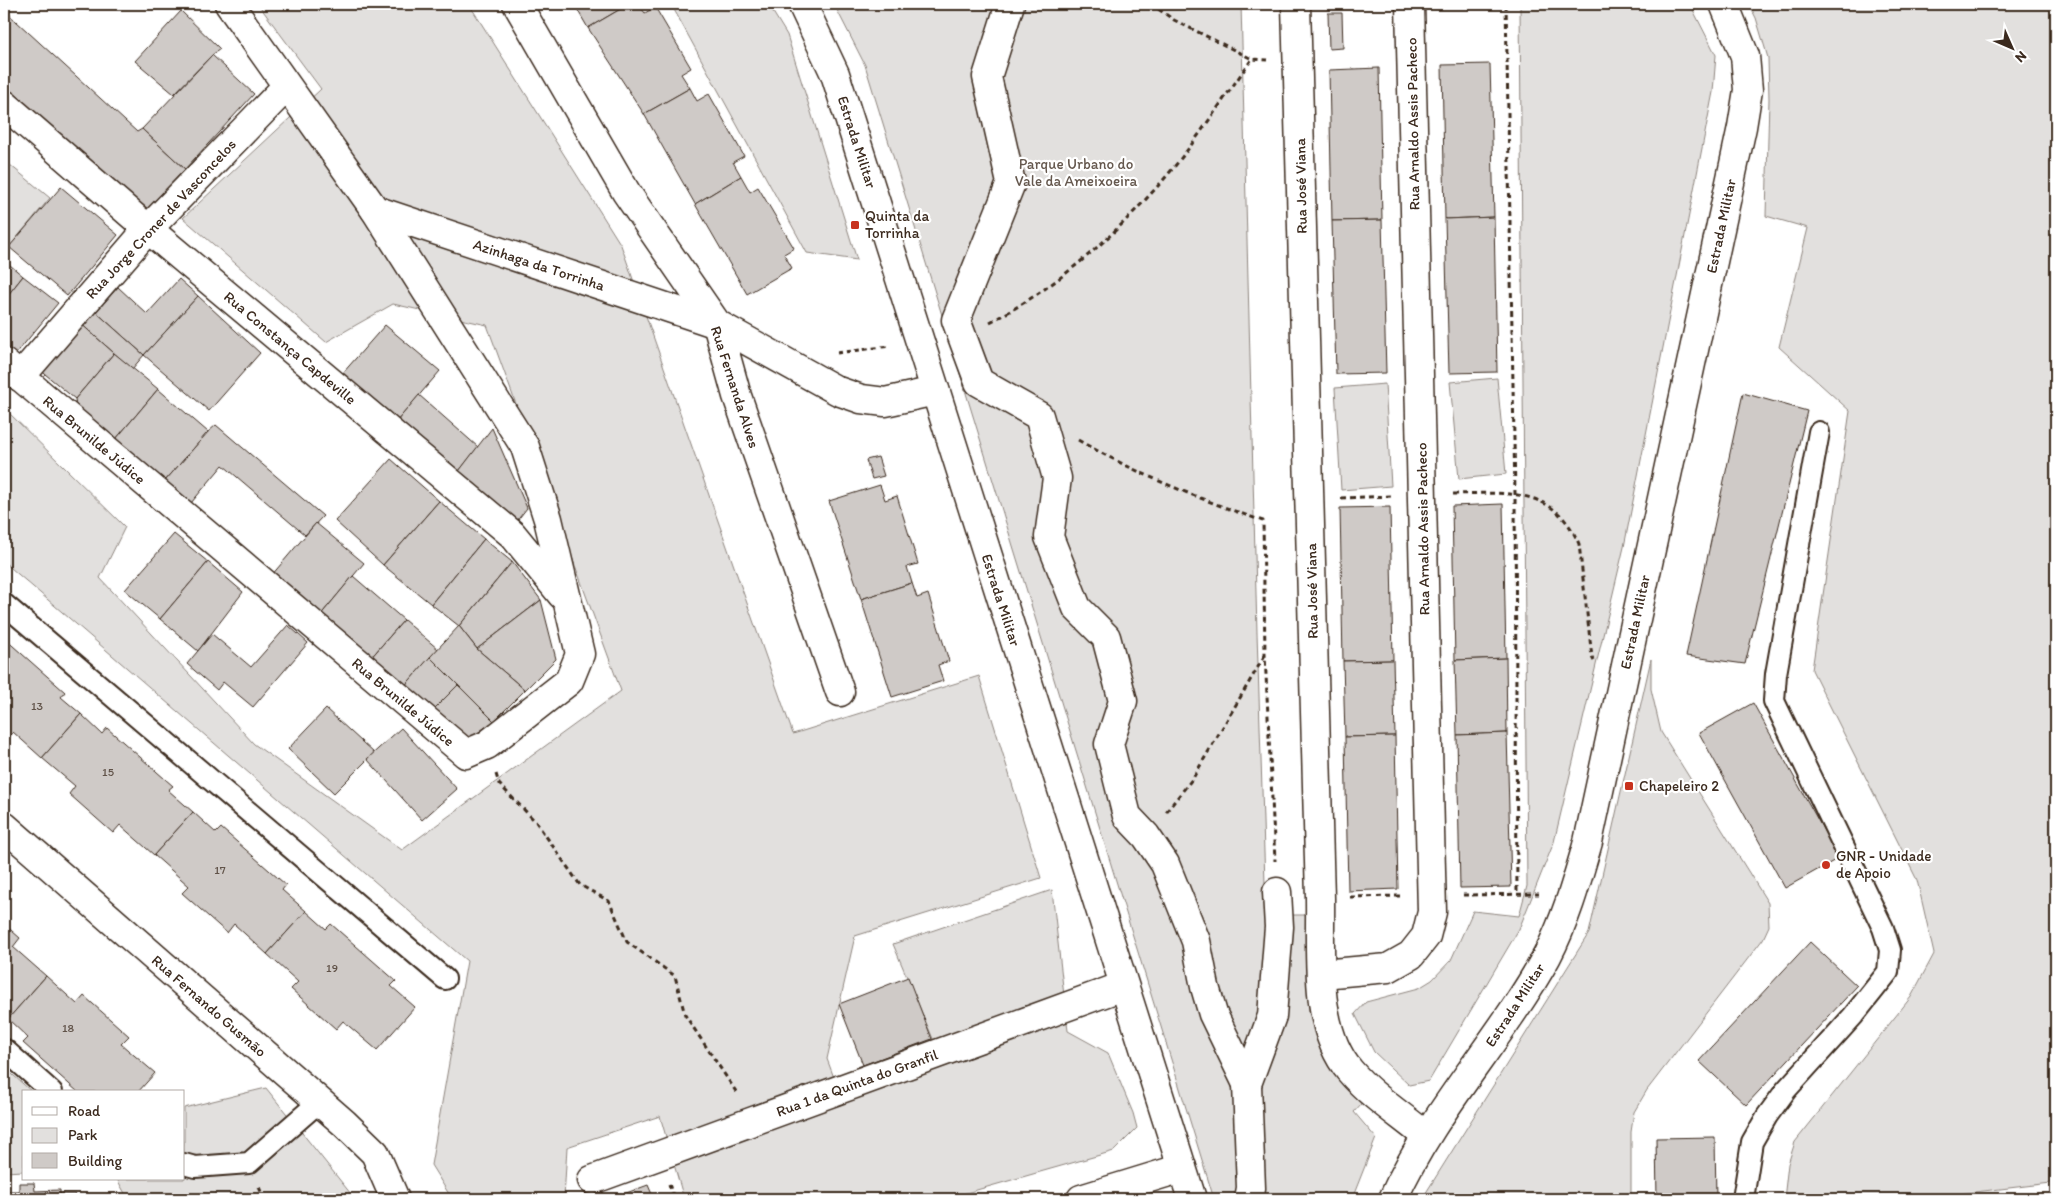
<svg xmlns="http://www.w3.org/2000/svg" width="2060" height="1203" viewBox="0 0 2060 1203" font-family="Itim,sans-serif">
<rect width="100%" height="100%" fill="#fff"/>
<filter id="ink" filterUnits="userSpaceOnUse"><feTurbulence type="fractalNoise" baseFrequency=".02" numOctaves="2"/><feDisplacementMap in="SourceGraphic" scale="10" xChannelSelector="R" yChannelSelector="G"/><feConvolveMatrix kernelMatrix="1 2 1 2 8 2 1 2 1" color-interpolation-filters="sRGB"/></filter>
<g filter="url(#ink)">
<g fill="#e2e0de" stroke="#8e857e">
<polygon points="258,4 469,4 621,245 793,734 979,676 1041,878 855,936 827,1059 842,1099 944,1065 893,944 1052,890 1068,1031 1108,1053 1133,1113 1137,1128 1114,1151 945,1199 684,1199 660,1116 567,1147 564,1199 452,1199 431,1165 467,961 4,562 4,408 125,527 100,578 254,744 402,850 621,691 487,325 393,304 326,342 183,218 321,89"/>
<polygon points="671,4 768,4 787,35 857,260 807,253"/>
<polygon points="834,4 1241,4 1257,633 1266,915 1309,915 1309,1012 1323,1053 1361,1104 1354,1112 1376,1138 1352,1199 1214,1199 865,65"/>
<polygon points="1520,4 1690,4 1716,55 1713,92 1624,547 1554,842 1519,929 1429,1081 1409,1085 1374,1052 1355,1014 1366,1002 1419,988 1432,980 1451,960 1473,911 1519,916 1527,886"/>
<polygon points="1749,4 2056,4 2056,1091 2052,1091 2051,1183 1916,1199 1784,1199 1788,1164 1795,1142 1911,997 1934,954 1917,880 1812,670 1850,411 1779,347 1808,228 1766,216 1769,99 1768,58 1756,18"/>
<polygon points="4,160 50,198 9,247 4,242"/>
<polygon points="1497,378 1506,474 1459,479 1450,382"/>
<polygon points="1385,384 1391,486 1341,490 1335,388"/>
<polygon points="1651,659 1651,689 1661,732 1768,903 1769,926 1763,939 1647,1090 1634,1112 1631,1132 1631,1199 1422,1199 1589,933"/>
<polygon points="4,1067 32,1092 24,1092 24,1171 4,1172"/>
<polygon points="266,1088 355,1199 128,1199 117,1179 184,1179 184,1108"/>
</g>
<g fill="#cfcac7" stroke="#3b2a1e">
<polygon points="574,4 629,4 588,28"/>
<polygon points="629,4 638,4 645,13 655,7 691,68 681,74 690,88 644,114 588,28"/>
<polygon points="4,10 137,132 142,129 185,169 144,212 4,87"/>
<polygon points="181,11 220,49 212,55 174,94 135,61"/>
<polygon points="1328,13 1342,13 1343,48 1329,49"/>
<polygon points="212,55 254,94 185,169 142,129"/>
<polygon points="1490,64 1494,217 1445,219 1442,65"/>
<polygon points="1379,68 1382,220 1332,221 1329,70"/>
<polygon points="690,88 697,101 709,94 744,156 733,162 741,176 695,204 644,114"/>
<polygon points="741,176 750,192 758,187 794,248 784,254 792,268 747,294 695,204"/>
<polygon points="61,187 118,235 67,296 9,247"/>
<polygon points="1494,217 1497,372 1449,373 1445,219"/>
<polygon points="1382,220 1386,373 1336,374 1332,221"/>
<polygon points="4,260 23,276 4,300"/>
<polygon points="23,276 58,303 15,355 4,346 4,300"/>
<polygon points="179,279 198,296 144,355 96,312 118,287 147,314"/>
<polygon points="198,296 260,353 209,411 144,355"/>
<polygon points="96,312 144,355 132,369 79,322"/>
<polygon points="79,322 114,353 75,399 39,369"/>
<polygon points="385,325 440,371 397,421 342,374"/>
<polygon points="114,353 158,389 116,439 107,440 77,412 75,399"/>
<polygon points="158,389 208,432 165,481 116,439"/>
<polygon points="1743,393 1807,411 1745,664 1686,656"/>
<polygon points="419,395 478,447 456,475 397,421"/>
<polygon points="216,425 323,516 305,535 223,465 191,503 165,481 208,432"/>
<polygon points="492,428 527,508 516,522 456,475"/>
<polygon points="878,457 884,476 872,479 866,460"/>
<polygon points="391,459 439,501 383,565 335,521"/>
<polygon points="880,485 885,500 897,496 918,564 907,567 912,583 861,599 829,501"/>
<polygon points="439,501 484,539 431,604 383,565"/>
<polygon points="1503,504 1506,658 1455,660 1452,506"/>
<polygon points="1390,507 1393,660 1343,661 1340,508"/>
<polygon points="316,523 364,563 319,617 271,576"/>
<polygon points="174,534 208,562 160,619 125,590"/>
<polygon points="484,539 512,562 459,626 431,604"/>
<polygon points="208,562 243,592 198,651 160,619"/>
<polygon points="512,562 541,600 477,649 459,626"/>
<polygon points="353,576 404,620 369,660 319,617"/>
<polygon points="912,583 917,598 928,594 949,661 938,665 943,681 892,697 861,599"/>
<polygon points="541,600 556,659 525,690 477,649"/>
<polygon points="404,620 438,649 403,688 369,660"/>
<polygon points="288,625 308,643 253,707 223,682 217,690 187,664 212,634 251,667"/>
<polygon points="459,626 477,649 525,690 494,721 430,657"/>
<polygon points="4,638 65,692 61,697 81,714 42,758 13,732 6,740 4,738"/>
<polygon points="430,657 458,685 431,712 403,688"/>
<polygon points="1506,658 1507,733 1457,735 1455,660"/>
<polygon points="1393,660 1395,736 1345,737 1343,661"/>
<polygon points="458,685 494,721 465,742 431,712"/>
<polygon points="1753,703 1839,858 1785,888 1699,733"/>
<polygon points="326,709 374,753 334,793 288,749"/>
<polygon points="81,714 102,734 107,728 173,786 168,790 193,812 154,855 120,825 113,833 69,794 75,786 42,758"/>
<polygon points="401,728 457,789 422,820 367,759"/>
<polygon points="1507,733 1511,887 1460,888 1457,735"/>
<polygon points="1395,736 1398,889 1348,891 1345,737"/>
<polygon points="193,812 216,833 221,828 286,885 282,890 306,911 267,954 234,924 227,933 182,893 189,886 154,855"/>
<polygon points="306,911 326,929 331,924 396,981 391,986 415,1007 377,1050 343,1021 336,1029 291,989 298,982 267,954"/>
<polygon points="4,924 20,938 13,947 46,976 8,1019 4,1016"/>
<polygon points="1810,942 1857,986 1746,1105 1699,1061"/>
<polygon points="46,976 77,1004 84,996 129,1036 121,1044 155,1073 138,1092 78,1092 23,1043 28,1038 8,1019"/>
<polygon points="908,977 932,1039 863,1065 839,1004"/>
<polygon points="1715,1137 1716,1199 1657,1199 1656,1138"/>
<polygon points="19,1183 34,1183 35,1191 60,1190 60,1194 75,1194 75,1199 4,1199 4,1191 19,1191"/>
<polygon points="648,1185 654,1199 610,1199"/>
</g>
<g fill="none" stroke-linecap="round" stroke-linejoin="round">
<defs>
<g id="service">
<polyline points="4,604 445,979"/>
<polyline points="4,1049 52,1092"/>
<polyline points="184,1164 195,1167 249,1163 319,1102"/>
<polyline points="1743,1199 1752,1142 1767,1116 1786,1090 1853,1016 1888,972 1890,950 1883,928 1774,701 1776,674 1819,432"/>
</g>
<g id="pedestrian">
<polyline points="1010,4 987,77 1011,183 956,320 979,382 1039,416 1057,478 1049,537 1077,608 1106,637 1123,701 1109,744 1127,816 1146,836 1165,864 1196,941 1205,987 1213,1014 1247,1084"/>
<polyline points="1249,1199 1251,1188 1247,1084 1272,1016 1279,927 1277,892"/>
</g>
<g id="minor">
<polyline points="229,4 375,210 717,324 838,391 861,399 885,402 935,391"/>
<polyline points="517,4 626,192 717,324 737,396 840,692"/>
<polyline points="802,4 835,74 1192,1199"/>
<path d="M1296 4 1320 898C1321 951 1313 1028 1350 1071 1371 1096 1401 1115 1426 1136"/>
<polyline points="4,104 148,229 513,535 562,595"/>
<polyline points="4,363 466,754 487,745 569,681 580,654 548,519 525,447 375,210"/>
<polyline points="20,377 148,229 286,87"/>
<polyline points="4,826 344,1123 375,1153 395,1199"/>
<polyline points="1322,974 1388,968 1411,955 1426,936 1432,912 1410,4"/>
<polyline points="592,1180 1123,986"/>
<polyline points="1081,1199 1182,1168"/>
<path d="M1393 1199C1432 1111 1501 1040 1547 956 1566 920 1577 880 1588 842L1742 127 1748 90 1745 56 1724 4"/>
</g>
</defs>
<use href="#service" stroke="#3b2a1e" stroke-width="24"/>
<use href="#pedestrian" stroke="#3b2a1e" stroke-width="31"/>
<use href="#minor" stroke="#3b2a1e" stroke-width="31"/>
<g stroke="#3b2a1e" stroke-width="3" stroke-dasharray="5 4" stroke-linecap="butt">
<polyline points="1151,4 1174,20 1252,59"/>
<polyline points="1506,4 1515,494 1517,895"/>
<path d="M990 322C1060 286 1119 232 1170 172 1199 137 1225 96 1252 59L1267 60"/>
<polyline points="837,353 890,346"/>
<path d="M1078 440C1137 474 1199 499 1263 521L1265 654 1275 861"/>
<path d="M1453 494C1507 493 1554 486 1579 544L1592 657 1594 661"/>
<polyline points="1341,498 1392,496"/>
<polyline points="496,774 499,784 536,822 580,885 609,901 627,942 675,976 685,1015 737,1093"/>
<polyline points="1166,812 1193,778 1265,655"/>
<polyline points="1463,895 1539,894"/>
<polyline points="1350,897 1401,896"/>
<polyline points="669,1184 674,1199"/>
<polyline points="259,1187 264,1199"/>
</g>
<use href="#service" stroke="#fff" stroke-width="20"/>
<use href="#pedestrian" stroke="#fff" stroke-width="28"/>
<use href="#minor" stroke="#fff" stroke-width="28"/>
</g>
</g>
<g fill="#c8321e" stroke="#fff" stroke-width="2">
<rect x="850" y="220" width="10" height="10" rx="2.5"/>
<rect x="1624" y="781" width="10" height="10" rx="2.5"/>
<circle cx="1826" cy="865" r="5"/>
</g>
<g text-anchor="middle" stroke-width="4.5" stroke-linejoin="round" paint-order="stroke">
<g font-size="12" fill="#605248">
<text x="37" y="710">13</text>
<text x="108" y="776">15</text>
<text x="220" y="874">17</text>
<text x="332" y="972">19</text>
<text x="68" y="1032">18</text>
</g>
<g font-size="15" fill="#3b2a1e" stroke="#fff">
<text transform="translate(1413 124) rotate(-91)" y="5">Rua Arnaldo Assis Pacheco</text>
<text transform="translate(857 142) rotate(72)" y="5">Estrada Militar</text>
<text transform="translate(1301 186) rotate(-91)" y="5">Rua José Viana</text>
<text transform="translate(161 219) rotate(-47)" y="5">Rua Jorge Croner de Vasconcelos</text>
<text transform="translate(1721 226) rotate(-78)" y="5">Estrada Militar</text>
<text transform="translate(539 265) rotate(18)" y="5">Azinhaga da Torrinha</text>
<text transform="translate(290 348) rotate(40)" y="5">Rua Constança Capdeville</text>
<text transform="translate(735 387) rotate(72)" y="5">Rua Fernanda Alves</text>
<text transform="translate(94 440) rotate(40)" y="5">Rua Brunilde Júdice</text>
<text transform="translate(1423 529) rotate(-91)" y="5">Rua Arnaldo Assis Pacheco</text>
<text transform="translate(1312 591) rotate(-91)" y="5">Rua José Viana</text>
<text transform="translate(1001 600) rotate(72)" y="5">Estrada Militar</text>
<text transform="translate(1635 622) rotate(-78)" y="5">Estrada Militar</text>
<text transform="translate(403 702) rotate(40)" y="5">Rua Brunilde Júdice</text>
<text transform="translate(1515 1005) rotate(-57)" y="5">Estrada Militar</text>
<text transform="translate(209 1006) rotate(41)" y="5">Rua Fernando Gusmão</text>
<text transform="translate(857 1083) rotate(-20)" y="5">Rua 1 da Quinta do Granfil</text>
</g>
<g font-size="15" fill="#65584e" stroke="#fff">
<text x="1076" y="169">Parque Urbano do<tspan x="1076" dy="17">Vale da Ameixoeira</tspan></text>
</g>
<g font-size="15" fill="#3b2a1e" stroke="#fff" text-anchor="start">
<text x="865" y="221">Quinta da<tspan x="865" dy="17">Torrinha</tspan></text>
<text x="1639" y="791">Chapeleiro 2</text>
<text x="1836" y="861">GNR - Unidade<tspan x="1836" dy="17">de Apoio</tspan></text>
</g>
</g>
<rect width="2060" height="1203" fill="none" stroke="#fff" stroke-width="20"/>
<rect x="10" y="10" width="2040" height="1183" fill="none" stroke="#3b2a1e" stroke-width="2" filter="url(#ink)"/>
<rect x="22" y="1090" width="162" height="90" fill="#ffffff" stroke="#b1aaa5"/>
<rect x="32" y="1107" width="25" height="8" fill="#ffffff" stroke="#b1aaa5"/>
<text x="68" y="1116" font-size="15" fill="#3b2a1e">Road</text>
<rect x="32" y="1128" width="25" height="15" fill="#e2e0de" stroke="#b1aaa5"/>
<text x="68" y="1140" font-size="15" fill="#3b2a1e">Park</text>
<rect x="32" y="1153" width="25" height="15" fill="#cfcac7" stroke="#b1aaa5"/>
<text x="68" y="1166" font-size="15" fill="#3b2a1e">Building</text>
<g transform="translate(2012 48) rotate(135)" stroke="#ffffff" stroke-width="4" paint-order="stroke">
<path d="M0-4L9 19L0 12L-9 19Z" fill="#3b2a1e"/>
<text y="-8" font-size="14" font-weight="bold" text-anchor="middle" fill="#3b2a1e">N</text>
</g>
</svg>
